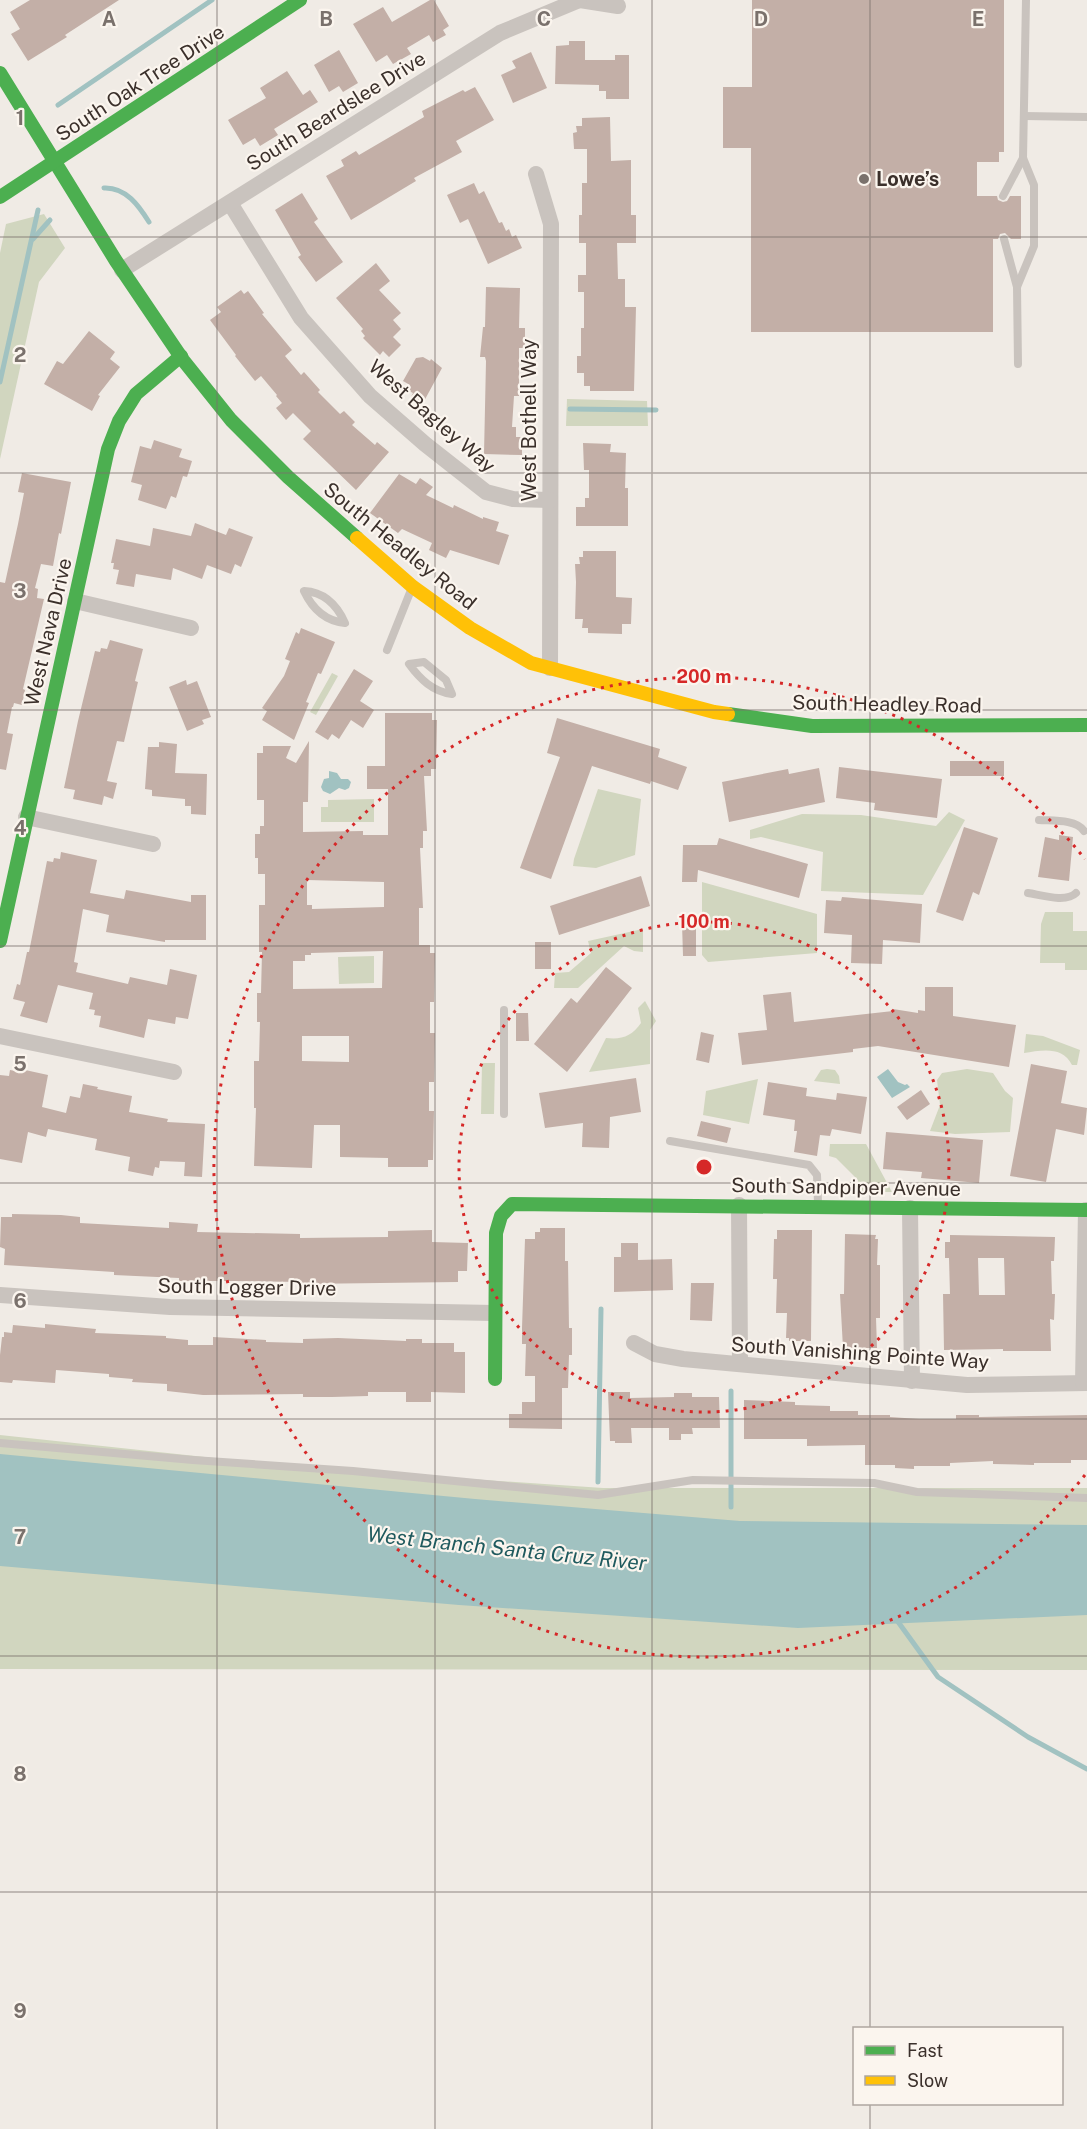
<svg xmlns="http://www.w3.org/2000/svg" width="1087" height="2129" viewBox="0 0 1087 2129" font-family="'Public Sans',sans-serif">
<rect width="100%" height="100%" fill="#f0ebe5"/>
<g fill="#d1d6bf">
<polygon points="44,214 65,248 39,282 0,459 0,253 6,224"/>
<polygon points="567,399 647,401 648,426 566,426"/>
<polygon points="332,673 338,676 316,715 310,712"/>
<polygon points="598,789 641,799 635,855 596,868 573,866 574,859"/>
<polygon points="374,799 374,822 321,822 321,807 328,807 328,800"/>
<polygon points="949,812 965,820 923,895 821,891 823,852 761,837 750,839 750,830 802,814 861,815 936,826"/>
<polygon points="702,882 817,914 817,953 708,962 702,955"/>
<polygon points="1045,912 1073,912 1073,931 1087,931 1087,970 1065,970 1065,963 1040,963 1041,924"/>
<polygon points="643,929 643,952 634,951 624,946 578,988 554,988 555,973 569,972 591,953 588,941"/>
<polygon points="374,956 374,983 339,984 338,957"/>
<path d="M645 1001 656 1021 650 1030V1064L589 1072 606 1038C622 1040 632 1036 641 1023L638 1008Z"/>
<path d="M1026 1034 1043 1036 1080 1050 1077 1065H1072C1063 1046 1042 1050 1024 1053Z"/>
<polygon points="482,1063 495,1063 494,1114 481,1114"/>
<polygon points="827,1069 835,1070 839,1076 840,1084 814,1081 821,1070"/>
<polygon points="967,1069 993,1073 1005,1091 1013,1098 1010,1132 955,1134 930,1131 940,1105 937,1080 942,1073"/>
<polygon points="758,1079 749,1124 703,1115 706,1091"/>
<polygon points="830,1144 866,1144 892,1192 858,1192 858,1180 836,1158 829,1156"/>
<polygon points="0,1435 307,1468 603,1488 1087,1488 1087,1670 0,1669"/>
</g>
<g fill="#a1c2c1">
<polygon points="329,771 337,773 341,779 348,779 351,782 349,788 345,790 339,788 330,794 323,791 321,787 324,779 329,778"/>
<polygon points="888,1069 898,1082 905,1085 907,1084 910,1087 892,1098 877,1077"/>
<polygon points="0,1454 475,1499 740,1521 1087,1525 1087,1615 798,1628 459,1605 0,1566"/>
</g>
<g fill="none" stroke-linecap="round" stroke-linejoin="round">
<g stroke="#a1c2c1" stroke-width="5">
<polyline points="58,105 212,0"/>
<path d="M104 188C126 187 139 206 149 222"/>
<polyline points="33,239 50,220"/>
<polyline points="0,382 38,210"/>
<polyline points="570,409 656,410"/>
<polyline points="598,1482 601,1309"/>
<polyline points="731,1507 731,1391"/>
<polyline points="896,1619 938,1677 1028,1737 1087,1769"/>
</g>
</g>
<g fill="#c3afa7" fill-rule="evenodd">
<polygon points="30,0 119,0 65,35 67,37 28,61 11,34 20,29 10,12"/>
<polygon points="430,0 434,0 449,26 443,30 446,35 433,42 429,35 407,48 411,54 393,64 387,55 376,62 353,24 383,7 392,22"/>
<polygon points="752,0 1004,0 1004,152 999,152 999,162 977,162 977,196 997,196 998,200 1003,202 1007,201 1010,196 1021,196 1021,239 1011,239 1005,233 1000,234 998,239 993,239 993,332 751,332 751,148 723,148 723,87 752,87"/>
<polygon points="569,41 585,41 585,60 615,60 615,55 629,55 629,99 606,99 606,91 599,91 599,85 555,84 556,46 569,45"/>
<polygon points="339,50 358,83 343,92 339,86 329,92 314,65"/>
<polygon points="531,52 547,88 513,103 501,75 516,68 512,61"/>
<polygon points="287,71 303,95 310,90 318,102 274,129 278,135 260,146 255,138 243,145 228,120 266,98 260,88"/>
<polygon points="475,87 494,120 456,141 462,152 414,178 416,181 351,220 326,176 344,166 341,160 356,151 359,155 424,117 422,111 463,90 465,92"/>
<polygon points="610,117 611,161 631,160 631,215 636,215 636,243 617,243 618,279 625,279 625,307 636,307 634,391 590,391 590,386 584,386 584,373 577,373 577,356 581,356 581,328 584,328 584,292 578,292 578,275 586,275 586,243 579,243 579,215 582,215 582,183 587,183 587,149 574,149 573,133 577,132 576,126 582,126 582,118"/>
<polygon points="474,183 479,194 484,191 499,223 502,222 506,231 509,229 512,237 516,235 522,248 488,264 468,219 460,223 447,195"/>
<polygon points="302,193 318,219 314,222 343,262 316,282 298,257 301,255 275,210"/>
<polygon points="376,263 390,281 379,290 401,313 393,320 401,329 393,337 401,345 389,357 383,351 380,355 363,338 365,336 361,331 363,329 336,298"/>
<polygon points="486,287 520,288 519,328 525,328 525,348 519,348 519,396 514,396 512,427 516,427 516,437 522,437 522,455 484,454 486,361 485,357 480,357 483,327 485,327"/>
<polygon points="241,290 244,294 248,291 264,313 262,314 292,350 285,356 301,375 304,372 320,390 318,392 340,414 344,411 355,422 352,425 375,445 377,442 389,452 356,490 303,439 311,431 293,413 286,420 276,408 282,403 276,396 277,395 261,376 255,381 235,356 236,355 210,320 221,312 217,307"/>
<polygon points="89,331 115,352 110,359 120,367 98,395 100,396 92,411 44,384 57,361 63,364"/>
<polygon points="423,357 430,361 431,359 442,368 423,403 411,397 413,393 407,390 410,385 403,381 416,358"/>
<polygon points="154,440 182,449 179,457 192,461 187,477 183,476 176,498 171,496 166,509 138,500 142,485 131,482 140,446 151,449"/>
<polygon points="583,443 611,444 610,452 626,453 625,488 628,488 628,526 576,526 576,507 585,507 585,498 589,498 589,470 584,470"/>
<polygon points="22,473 71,482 61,534 59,533 53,566 41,564 35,588 38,589 37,598 44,599 23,689 25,690 22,705 14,703 13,707 12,707 7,733 13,734 6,770 0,769 0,582 5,583 18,524 24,493 18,492"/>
<polygon points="399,474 416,484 420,478 433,487 426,495 453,508 454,505 483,519 483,517 499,522 496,531 509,535 499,565 450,550 446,558 429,550 432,543 402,529 398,533 370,513"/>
<polygon points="195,523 226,535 229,528 253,537 241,567 235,564 231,574 207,565 202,579 173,568 171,580 136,574 134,587 116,584 119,570 113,569 114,563 111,563 116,539 150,546 153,528 191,536"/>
<polygon points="583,551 616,551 616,597 632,598 631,624 622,624 622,634 588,633 588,628 582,628 583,619 575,619 576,582 575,564 580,564 579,557 583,557"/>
<polygon points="301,628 335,642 321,674 318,673 306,702 309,703 294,740 262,720 267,711 262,708 284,676 290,661 285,659 296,632 299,634"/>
<polygon points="110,640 143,649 135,681 138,682 124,742 117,741 107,781 117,783 113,799 104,796 102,805 73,799 75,790 64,788 78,721 95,651 100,652 101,648 107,649"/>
<polygon points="354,669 373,681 360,701 374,710 363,728 351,720 339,739 332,734 328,740 315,732"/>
<polygon points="186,680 187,685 197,681 211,717 202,720 204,724 187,731 169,687"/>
<path d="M385 713H432V720H437L436 769H431V776H424L427 831H423V848H420L423 908H419V945H430V953H435L434 1002H430V1033H435L434 1082H429V1111H434L433 1160H428V1167H388V1158L340 1157V1125H314L312 1168 254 1166 256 1108H254V1061H259L260 1022H257V993H261L262 952H259V905H265V874H258V858H255V834H260V826H264V800H257V753H263V746H291L286 758 296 763 309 741 308 802H303V832L363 831V835H388V789H367V766H385ZM307 880 384 882V907L312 909V905H307ZM383 951 382 988 293 989V961H305V955H311V953ZM302 1036H349V1062L302 1061Z"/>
<polygon points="557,718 660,749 658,757 687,767 678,790 651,781 650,784 592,766 551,879 520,868 560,757 547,753"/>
<polygon points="159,742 177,744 175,773 207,774 206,815 191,814 191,806 185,806 185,799 152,796 152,790 145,789 148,747 159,747"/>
<rect x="950" y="761" width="54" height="15"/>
<polygon points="839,767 942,779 937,818 874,810 875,803 836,798"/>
<polygon points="819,768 825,802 729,822 722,782 788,769 789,774"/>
<polygon points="964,827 998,838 979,895 973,892 963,921 936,912"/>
<polygon points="1059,835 1073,837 1069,881 1038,877 1045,837 1059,840"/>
<polygon points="719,838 808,864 799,898 698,870 697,882 682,882 683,845 717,845"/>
<polygon points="61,852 97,860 90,893 124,899 126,890 191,902 191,895 206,895 206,940 165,940 165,942 106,932 109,915 83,909 74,962 78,963 76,972 128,984 130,977 167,985 170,969 197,975 188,1019 176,1017 175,1024 148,1019 144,1038 99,1027 101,1016 94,1015 95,1010 89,1009 93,993 58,985 47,1023 20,1016 25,1002 13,999 17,984 20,985 27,952 29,952 47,861 53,862 54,858 60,859"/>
<polygon points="641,876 650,906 559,935 550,906"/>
<polygon points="842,897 922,904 920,943 883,940 882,964 851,963 852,935 824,933 826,900 841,901"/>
<polygon points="682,924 696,924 696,956 683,956"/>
<rect x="535" y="942" width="16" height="27"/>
<polygon points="606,967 632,988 567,1072 534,1044 571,998 577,1003"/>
<polygon points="925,987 953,987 953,1016 1016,1025 1009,1067 878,1046 853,1049 853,1052 742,1065 738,1033 767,1030 763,995 791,992 794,1022 893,1011 893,1009 918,1013 918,1010 925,1011"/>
<polygon points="516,1013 528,1013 529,1041 516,1041"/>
<polygon points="701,1032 714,1035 709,1063 696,1060"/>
<polygon points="1031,1064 1067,1071 1061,1103 1087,1108 1084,1135 1056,1129 1046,1182 1010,1176"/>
<polygon points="16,1068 48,1075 42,1107 66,1113 70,1096 80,1098 83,1084 98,1087 97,1089 132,1096 129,1112 168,1119 167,1122 205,1124 202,1177 184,1176 185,1162 160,1161 159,1168 155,1167 153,1176 128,1171 130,1157 95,1150 97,1139 48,1129 46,1137 28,1132 22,1163 0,1159 0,1075 9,1076 10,1070 15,1071"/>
<polygon points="636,1078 641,1112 610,1117 609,1148 582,1147 583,1123 545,1128 539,1093"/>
<polygon points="768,1082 807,1088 806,1096 836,1100 837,1093 867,1097 861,1134 832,1129 830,1136 820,1135 817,1156 794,1152 797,1131 794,1131 795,1120 763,1115"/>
<polygon points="921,1090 930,1104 907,1120 897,1107"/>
<polygon points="701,1121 731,1128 727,1143 697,1136"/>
<polygon points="886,1132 983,1140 979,1183 921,1178 922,1172 883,1169"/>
<polygon points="12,1214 61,1215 80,1217 80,1223 169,1228 169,1222 198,1224 197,1232 300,1234 300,1238 388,1237 388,1231 432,1230 432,1242 468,1243 467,1271 458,1271 458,1282 302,1284 302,1282 229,1281 179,1281 179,1278 114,1275 114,1272 4,1265 5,1249 0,1247 1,1217 12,1217"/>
<polygon points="540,1228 565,1228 565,1261 568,1261 569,1328 572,1328 572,1355 569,1355 568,1388 562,1388 562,1429 509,1428 509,1414 522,1414 522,1402 535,1402 535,1376 525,1376 526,1344 522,1344 522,1328 525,1239 535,1239 535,1232 540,1232"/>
<polygon points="777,1230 812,1230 811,1341 789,1341 789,1338 786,1338 787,1313 776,1313 777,1279 773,1279 774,1239 777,1239"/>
<polygon points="845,1234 876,1235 875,1239 878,1239 877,1265 880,1265 880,1318 876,1318 877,1348 843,1348 840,1294 844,1294"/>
<path d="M950 1235 1055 1237 1054 1261H1051L1052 1294H1055L1054 1320 1050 1319 1051 1351H1003V1349L944 1350 943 1294H950L949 1258H945V1242H950ZM978 1258H1004L1005 1295H979Z"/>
<polygon points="621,1243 638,1243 638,1260 672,1259 673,1290 614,1292 614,1257 621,1257"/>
<polygon points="691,1283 714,1283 712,1321 690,1320"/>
<polygon points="45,1324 96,1329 95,1333 166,1336 166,1338 188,1340 188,1345 213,1345 213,1337 266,1340 266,1342 303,1343 303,1339 338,1338 406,1341 406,1339 422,1339 422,1343 454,1343 454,1352 465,1352 465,1393 431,1392 431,1402 406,1402 406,1392 368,1392 368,1396 332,1397 303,1397 303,1394 203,1395 167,1391 167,1384 132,1382 133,1379 109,1377 109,1374 56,1370 55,1383 13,1380 12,1383 0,1382 0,1355 2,1337 4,1337 4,1332 12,1333 13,1325 45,1328"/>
<polygon points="608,1392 630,1392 630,1398 674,1397 674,1393 692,1393 692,1397 719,1397 720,1428 692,1428 693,1434 681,1434 681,1440 669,1440 669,1428 631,1428 632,1443 615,1443 615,1441 610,1441"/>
<polygon points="744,1400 795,1402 795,1405 830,1406 830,1411 858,1411 858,1415 890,1415 890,1417 919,1419 956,1419 956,1415 979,1415 979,1417 1087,1415 1087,1460 1071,1460 1071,1463 1034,1463 1034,1465 993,1464 993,1461 950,1463 950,1466 914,1466 914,1469 895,1468 895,1465 865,1465 865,1445 807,1446 807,1439 744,1439"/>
</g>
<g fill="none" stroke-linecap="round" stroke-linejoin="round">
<g stroke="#c9c3be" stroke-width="8">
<polyline points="1024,116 1087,117"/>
<polyline points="1003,196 1023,158"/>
<polyline points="1004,239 1017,287"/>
<polyline points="1018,364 1017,287 1034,246 1034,185 1023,158 1026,0"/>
<path d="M304 591C324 592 337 605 345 623 325 621 312 608 304 591Z"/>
<polyline points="387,650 411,590"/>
<path d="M424 662 446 680 452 694C433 692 420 679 409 664Z"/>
<path d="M1039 820C1052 821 1076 819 1084 831"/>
<path d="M1028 893C1041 895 1066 903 1076 893"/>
<polyline points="504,1010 504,1114"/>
<polyline points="670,1141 809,1165 817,1175 818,1203"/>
<polyline points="0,1443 193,1460 353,1471 598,1495 693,1480 874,1483 917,1492 1087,1498"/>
</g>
<g stroke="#c9c3be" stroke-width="16">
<polyline points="580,0 618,6"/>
<polyline points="536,174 551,224 550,668"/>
<polyline points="230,203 301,318 370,396 425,444 486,492 513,499 550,500"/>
<polyline points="122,270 500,33 579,0"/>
<polyline points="75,601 191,628"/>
<polyline points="26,817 153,844"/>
<polyline points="0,1036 174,1072"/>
<polyline points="739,1205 740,1364"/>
<polyline points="910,1208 912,1381"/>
<polyline points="0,1295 170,1307 494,1313"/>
<polyline points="634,1343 655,1354 683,1359 967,1385 1087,1383"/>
<polyline points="1083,1383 1086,1210"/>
</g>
<g stroke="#4caf50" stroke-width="14">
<polyline points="0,73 116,261 183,360 231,420 288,477 357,538"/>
<polyline points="0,197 300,0"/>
<polyline points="728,714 812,726 1087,725"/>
<polyline points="0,941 108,449 119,421 136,394 181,356"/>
<polyline points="495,1379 496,1233 501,1216 512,1204 1087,1210"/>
</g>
<polyline stroke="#ffc107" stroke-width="14" points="357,538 413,587 470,628 531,663 714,712 728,714"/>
</g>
<path fill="none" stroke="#7a716c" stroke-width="1.5" stroke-opacity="0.55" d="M217 0V2129M435 0V2129M652 0V2129M870 0V2028M0 237H1087M0 473H1087M0 710H1087M0 946H1087M0 1183H1087M0 1419H1087M0 1656H1087M0 1892H1087M870 2104V2129"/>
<g fill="none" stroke="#d62828" stroke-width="3" stroke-dasharray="3 6">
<circle cx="704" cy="1167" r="245"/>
<path d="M1085 1475A490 490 0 1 1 1085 859"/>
</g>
<circle fill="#7a716c" stroke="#fbf5ee" stroke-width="2" cx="864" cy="179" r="6"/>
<g text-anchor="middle" stroke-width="4.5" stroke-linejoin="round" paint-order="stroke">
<g font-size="20" fill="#3b302b" stroke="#fbf5ee">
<text transform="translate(140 83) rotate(-33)" y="7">South Oak Tree Drive</text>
<text transform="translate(336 111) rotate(-32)" y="7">South Beardslee Drive</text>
<text transform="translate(432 416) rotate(41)" y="7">West Bagley Way</text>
<text transform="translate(529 420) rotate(-90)" y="7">West Bothell Way</text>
<text transform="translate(400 546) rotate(39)" y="7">South Headley Road</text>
<text transform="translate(48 632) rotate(-77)" y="7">West Nava Drive</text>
<text transform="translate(887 704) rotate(1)" y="7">South Headley Road</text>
<text transform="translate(846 1187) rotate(1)" y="7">South Sandpiper Avenue</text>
<text transform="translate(247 1287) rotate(1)" y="7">South Logger Drive</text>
<text transform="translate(860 1353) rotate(4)" y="7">South Vanishing Pointe Way</text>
</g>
<g font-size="20" font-weight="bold" fill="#3b302b" stroke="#fbf5ee" text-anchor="start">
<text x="876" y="186">Lowe’s</text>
</g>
<g font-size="21" font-style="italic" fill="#1f5a5e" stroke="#fbf5ee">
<text transform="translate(507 1549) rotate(6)" y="7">West Branch Santa Cruz River</text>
</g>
</g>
<g font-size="20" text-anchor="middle" font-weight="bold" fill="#7a716c" stroke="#fbf5ee" stroke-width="4.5" stroke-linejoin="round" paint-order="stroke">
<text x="109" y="26">A</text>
<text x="326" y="26">B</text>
<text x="544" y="26">C</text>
<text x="761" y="26">D</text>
<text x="978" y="26">E</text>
<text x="20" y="125">1</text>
<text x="20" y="362">2</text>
<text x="20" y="598">3</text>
<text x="20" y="835">4</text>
<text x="20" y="1071">5</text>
<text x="20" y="1308">6</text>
<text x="20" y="1544">7</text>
<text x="20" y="1781">8</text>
<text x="20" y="2018">9</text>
</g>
<circle cx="704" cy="1167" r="9" fill="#d62828" stroke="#fbf5ee" stroke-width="3"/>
<g font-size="18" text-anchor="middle" font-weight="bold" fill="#d62828" stroke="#fbf5ee" stroke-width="4.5" stroke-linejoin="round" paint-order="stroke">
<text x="704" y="683">200 m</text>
<text x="704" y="928">100 m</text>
</g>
<rect x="853" y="2027" width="210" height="78" fill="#fbf5ee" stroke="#aea6a0" stroke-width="1.5"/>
<rect x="865" y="2046" width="30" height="9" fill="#4caf50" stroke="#aea6a0" stroke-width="1.5"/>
<text x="907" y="2057" font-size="18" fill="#3b302b">Fast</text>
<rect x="865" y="2076" width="30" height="9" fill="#ffc107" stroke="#aea6a0" stroke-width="1.5"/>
<text x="907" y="2087" font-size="18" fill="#3b302b">Slow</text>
</svg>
